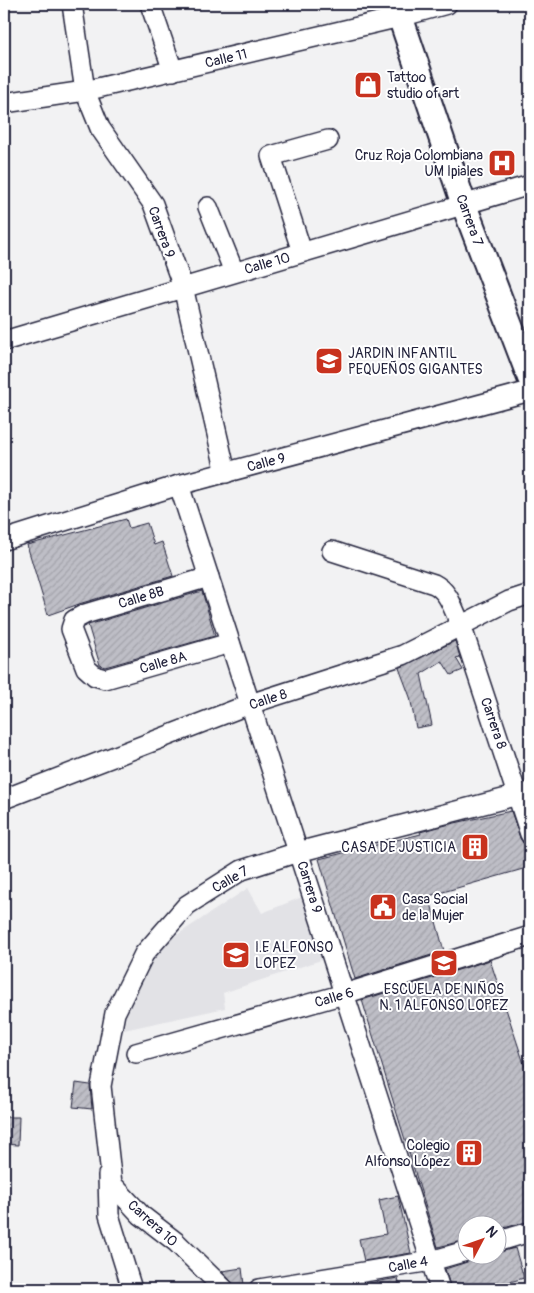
<svg xmlns="http://www.w3.org/2000/svg" width="534" height="1293" viewBox="0 0 534 1293" font-family="Pangolin,sans-serif">
<defs>
<pattern id="building-hatch" width="6" height="6" patternUnits="userSpaceOnUse" patternTransform="scale(1.25)"><rect width="6" height="6" fill="#bebec6"/><path d="M-1 1l2-2M0 6l6-6M5 7l2-2" fill="none" stroke="#a3a3ab"/></pattern>
</defs>
<rect width="100%" height="100%" fill="#f2f2f3"/>
<filter id="ink" filterUnits="userSpaceOnUse"><feTurbulence type="fractalNoise" baseFrequency=".02" numOctaves="2"/><feDisplacementMap in="SourceGraphic" scale="10" xChannelSelector="R" yChannelSelector="G"/><feConvolveMatrix kernelMatrix="1 2 1 2 8 2 1 2 1" color-interpolation-filters="sRGB"/></filter>
<g filter="url(#ink)">
<g fill="#e2e2e6">
<polygon points="506,151 511,172 499,176 493,155"/>
<polygon points="248,888 262,913 302,897 321,960 223,993 225,1008 124,1030 127,1011 156,949"/>
</g>
<g fill="url(#building-hatch)" stroke="#22223b">
<polygon points="126,519 129,528 147,523 154,545 162,542 173,576 82,603 48,615 27,545"/>
<polygon points="202,591 215,636 105,667 100,665 88,625"/>
<polygon points="455,641 460,657 456,658 463,670 451,675 442,661 421,674 432,725 416,728 410,697 399,668"/>
<polygon points="511,811 520,838 523,843 529,845 525,846 530,867 429,896 444,951 355,979 319,859 421,834 420,832 450,824"/>
<polygon points="490,960 530,1082 530,1221 496,1230 496,1226 466,1226 466,1240 438,1247 362,1000"/>
<polygon points="76,1083 90,1085 92,1109 73,1107"/>
<polygon points="4,1117 19,1117 18,1145 4,1144"/>
<polygon points="398,1196 411,1253 364,1261 359,1239 386,1234 379,1200"/>
<polygon points="515,1248 524,1278 485,1289 451,1289 445,1269 486,1256 496,1256 496,1253"/>
<polygon points="242,1268 244,1285 235,1286 222,1271"/>
<polygon points="398,1278 400,1289 370,1289 369,1283"/>
</g>
<g fill="none" stroke-linecap="round" stroke-linejoin="round">
<defs>
<g id="minor">
<polyline points="72,4 85,91 100,128 153,204 183,287 226,473"/>
<polyline points="150,4 173,71"/>
<polyline points="4,103 85,91 400,17 447,4"/>
<polyline points="208,207 234,272"/>
<polyline points="302,252 271,156 328,140"/>
<polyline points="4,341 530,185"/>
<polyline points="179,485 440,1289"/>
<polyline points="4,540 179,485 530,391"/>
<path d="M332 551 434 584C450 592 453 610 461 625L530 834"/>
<polyline points="209,577 85,614 74,620 71,629 86,668 95,676 105,679 230,643"/>
<polyline points="4,799 250,704 403,655 509,601 530,594"/>
<polyline points="136,1053 344,994 530,936"/>
<polyline points="108,1175 109,1215 132,1289"/>
<polyline points="496,1242 530,1232"/>
<polyline points="224,1289 176,1242 141,1215 112,1184 101,1086 115,1013 144,954 187,905 242,870 298,852 530,792"/>
<polyline points="259,1289 431,1261 466,1251"/>
</g>
<polyline id="major" points="396,4 464,205 530,378"/>
</defs>
<use href="#minor" stroke="#22223b" stroke-width="22"/>
<use href="#major" stroke="#22223b" stroke-width="28"/>
<use href="#minor" stroke="#fff" stroke-width="19"/>
<use href="#major" stroke="#fff" stroke-width="24"/>
</g>
</g>
<defs>
<symbol id="shop-square" viewBox="-11 -11 22 22"><rect x="-9" y="-9" width="18" height="18" rx="4" fill="#c8321e" stroke="#fff"/><path d="M-5-2.5h2.3a2.7 3.5 0 0 1 5.4 0H5L5.5 6h-11ZM-1.5-2.5h3a1.5 2.3 0 0 0-3 0Z" fill="#fff"/></symbol>
<symbol id="hospital-square" viewBox="-11 -11 22 22"><rect x="-9" y="-9" width="18" height="18" rx="4" fill="#c8321e" stroke="#fff"/><path d="M-5-5h3v3.5h4V-5h3V5h-3V1.5h-4V5h-3Z" fill="#fff"/></symbol>
<symbol id="school-square" viewBox="-11 -11 22 22"><rect x="-9" y="-9" width="18" height="18" rx="4" fill="#c8321e" stroke="#fff"/><path d="M0-5L7-2L0 1L-7-2ZM-4 1L0 2.5L4 1V4Q0 6-4 4Z" fill="#fff"/></symbol>
<symbol id="building-square" viewBox="-11 -11 22 22"><rect x="-9" y="-9" width="18" height="18" rx="4" fill="#c8321e" stroke="#fff"/><path d="M-4-6H4V6H1V3H-1V6H-4ZM-2.5-4.3h1.7v1.8h-1.7ZM.8-4.3h1.7v1.8H.8ZM-2.5-1h1.7V.8h-1.7ZM.8-1h1.7V.8H.8Z" fill="#fff"/></symbol>
<symbol id="civic-square" viewBox="-11 -11 22 22"><rect x="-9" y="-9" width="18" height="18" rx="4" fill="#c8321e" stroke="#fff"/><path d="M-.6-6.5H3V-4.5H.6V-3L4-1V1h2V6H-6V1h2V-1L-.6-3ZM-1.2 2.5V6h2.4V2.5Z" fill="#fff"/></symbol>
</defs>
<g fill-rule="evenodd">
<use href="#shop-square" x="352" y="69" width="32" height="32"/>
<use href="#hospital-square" x="486" y="147" width="32" height="32"/>
<use href="#school-square" x="313" y="345" width="32" height="32"/>
<use href="#building-square" x="459" y="831" width="32" height="32"/>
<use href="#civic-square" x="367" y="891" width="32" height="32"/>
<use href="#school-square" x="220" y="939" width="32" height="32"/>
<use href="#school-square" x="428" y="947" width="32" height="32"/>
<use href="#building-square" x="453" y="1137" width="32" height="32"/>
</g>
<g text-anchor="middle" stroke-width="4" stroke-linejoin="round" paint-order="stroke">
<g font-size="14" fill="#22223b" stroke="#fff">
<text transform="translate(226 58) rotate(-13)" y="5">Calle 11</text>
<text transform="translate(470 220) rotate(70)" y="5">Carrera 7</text>
<text transform="translate(162 232) rotate(70)" y="5">Carrera 9</text>
<text transform="translate(267 263) rotate(-16)" y="5">Calle 10</text>
<text transform="translate(266 462) rotate(-15)" y="5">Calle 9</text>
<text transform="translate(141 597) rotate(-17)" y="5">Calle 8B</text>
<text transform="translate(163 662) rotate(-16)" y="5">Calle 8A</text>
<text transform="translate(268 699) rotate(-18)" y="5">Calle 8</text>
<text transform="translate(494 723) rotate(71)" y="5">Carrera 8</text>
<text transform="translate(230 879) rotate(-30)" y="5">Calle 7</text>
<text transform="translate(310 887) rotate(72)" y="5">Carrera 9</text>
<text transform="translate(334 997) rotate(-16)" y="5">Calle 6</text>
<text transform="translate(153 1223) rotate(42)" y="5">Carrera 10</text>
<text transform="translate(408 1264) rotate(-10)" y="5">Calle 4</text>
</g>
<g font-size="14" fill="#22223b" stroke="#fff" text-anchor="start">
<text x="387" y="82">Tattoo<tspan x="387" dy="16">studio of art</tspan></text>
<text x="483" y="160" text-anchor="end">Cruz Roja Colombiana<tspan x="483" dy="16">UM Ipiales</tspan></text>
<text x="348" y="358">JARDIN INFANTIL<tspan x="348" dy="16">PEQUEÑOS GIGANTES</tspan></text>
<text x="456" y="852" text-anchor="end">CASA DE JUSTICIA</text>
<text x="402" y="904">Casa Social<tspan x="402" dy="16">de la Mujer</tspan></text>
<text x="255" y="952">I.E ALFONSO<tspan x="255" dy="16">LOPEZ</tspan></text>
<text x="444" y="994" text-anchor="middle">ESCUELA DE NIÑOS<tspan x="444" dy="16">N. 1 ALFONSO LOPEZ</tspan></text>
<text x="450" y="1150" text-anchor="end">Colegio<tspan x="450" dy="16">Alfonso López</tspan></text>
</g>
</g>
<rect width="534" height="1293" fill="none" stroke="#fff" stroke-width="20"/>
<rect x="10" y="10" width="514" height="1273" fill="none" stroke="#22223b" stroke-width="2" filter="url(#ink)"/>
<g transform="translate(482 1240) rotate(49)"><circle r="24" fill="#ffffff" stroke="#a7a7b1"/>
<path d="M0-4L9 19L0 12L-9 19Z" fill="#c8321e"/>
<text y="-8" font-size="14" font-weight="bold" text-anchor="middle" fill="#22223b">N</text>
</g>
</svg>
